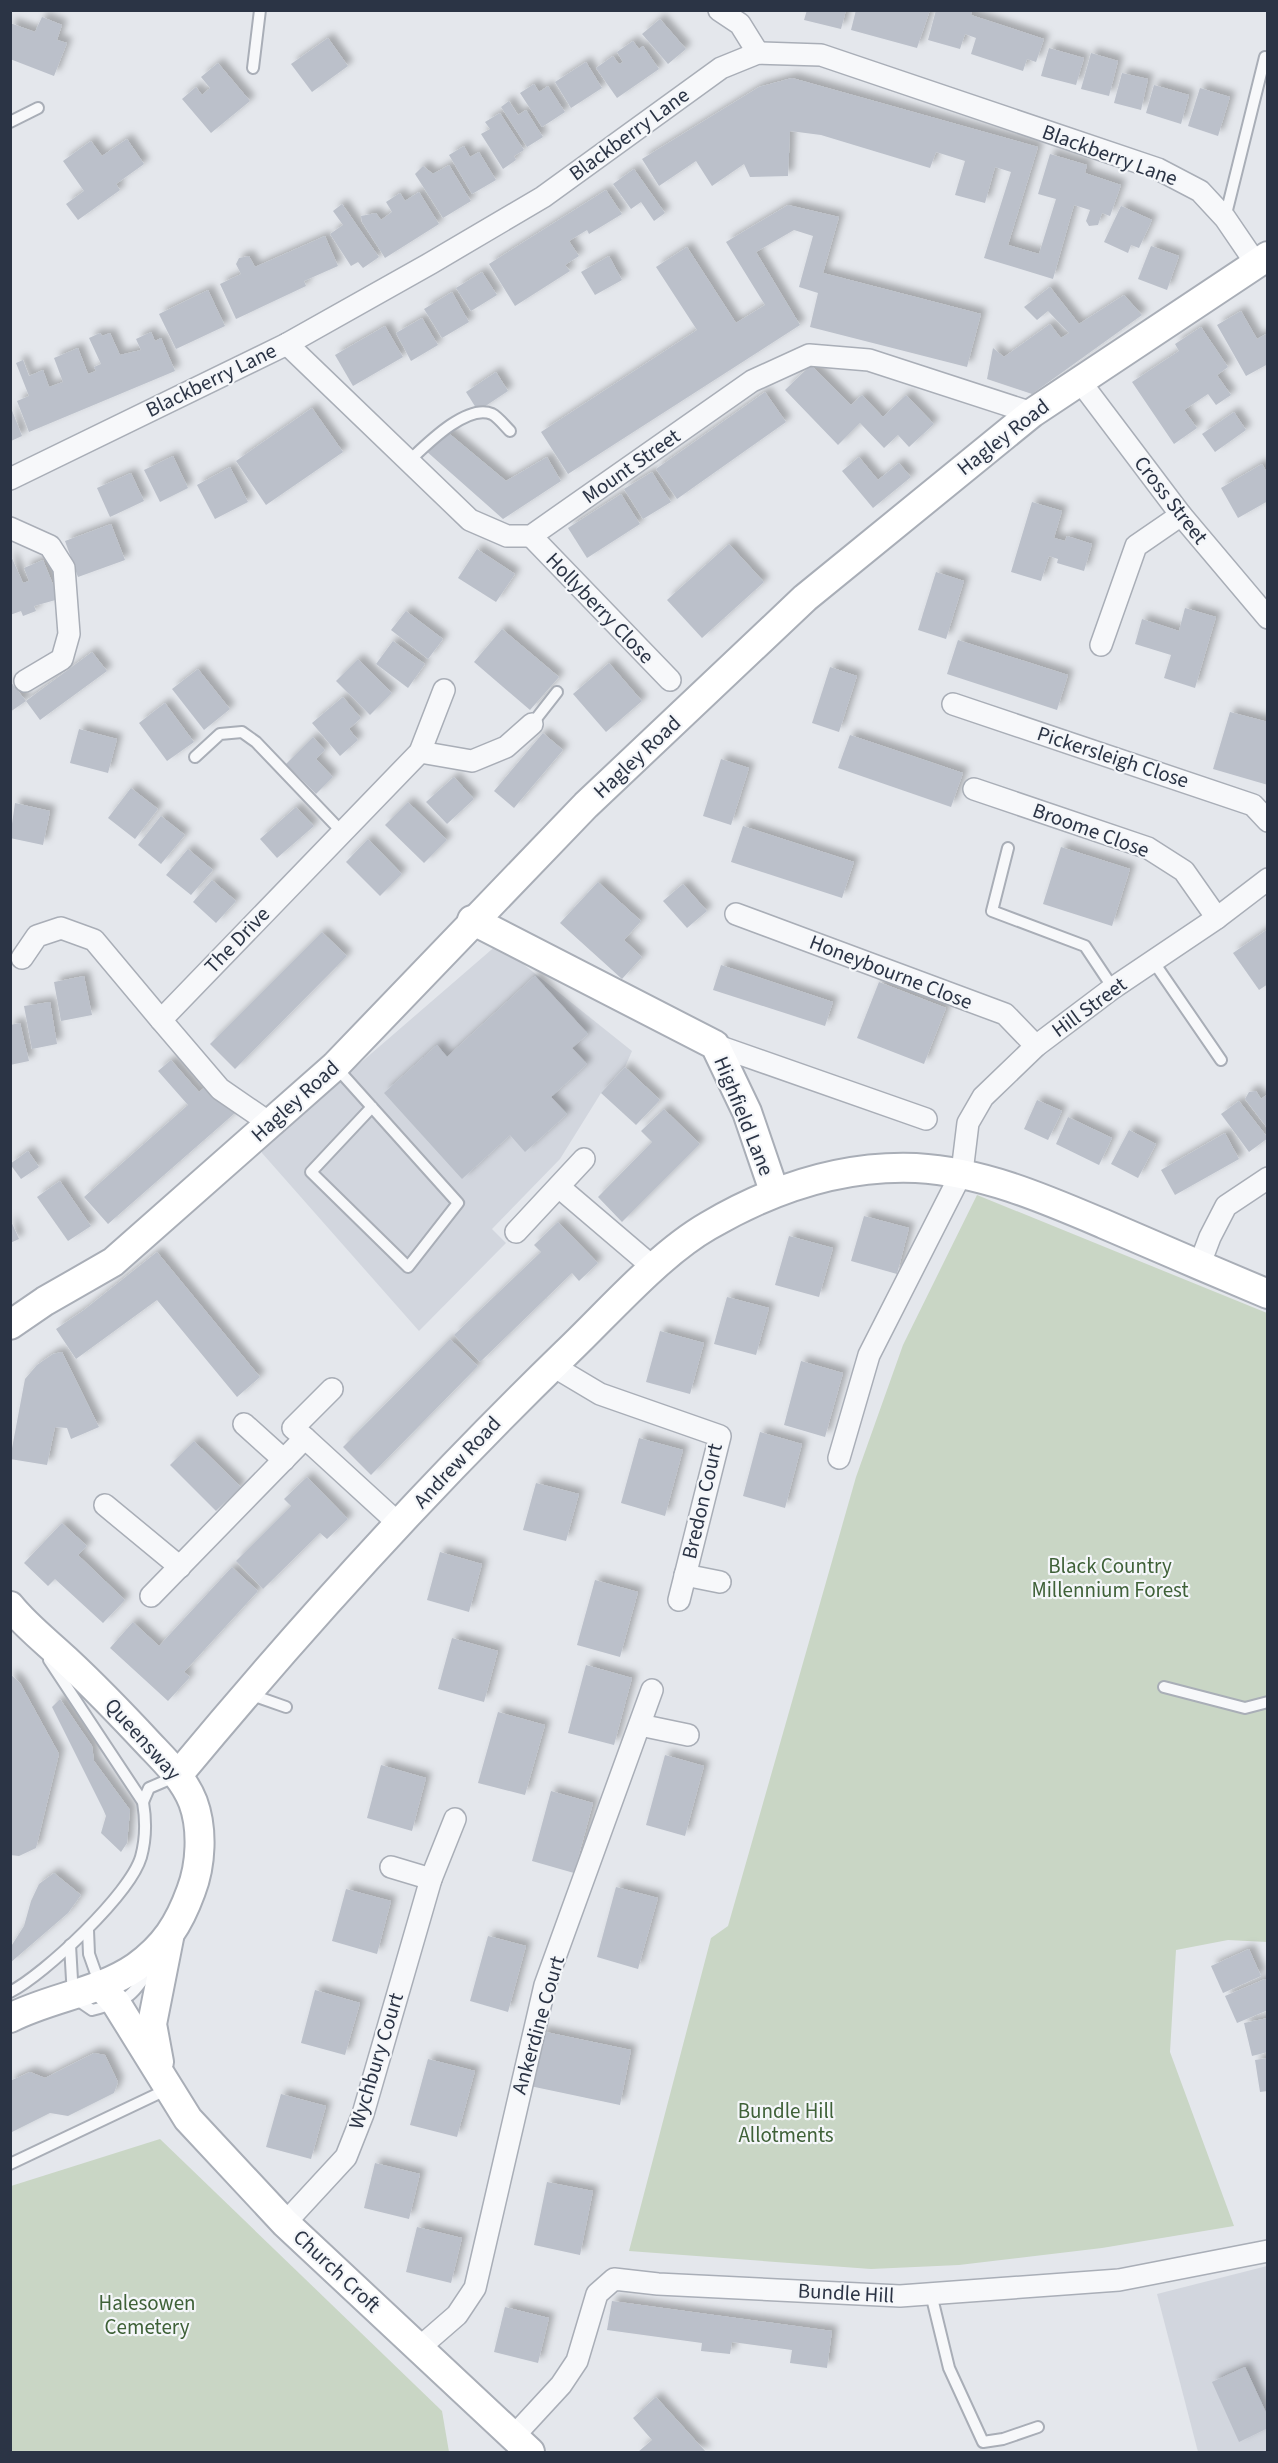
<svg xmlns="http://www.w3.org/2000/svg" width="1278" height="2463" viewBox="0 0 1278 2463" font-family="'Source Sans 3',sans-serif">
<defs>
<filter id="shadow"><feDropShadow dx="5.5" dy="-5.5" stdDeviation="3" flood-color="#0004"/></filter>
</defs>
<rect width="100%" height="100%" fill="#e4e7ec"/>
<g fill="#d2d6de">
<polygon points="498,944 632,1051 625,1067 601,1093 560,1159 492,1229 506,1243 419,1331 262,1153 262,1148"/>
<polygon points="1267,2266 1267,2452 1198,2452 1157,2294"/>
</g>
<g fill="#c9d6c5">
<polygon points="977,1195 1267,1313 1267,1942 1228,1940 1176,1950 1170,2052 1234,2226 1102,2248 959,2265 871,2269 629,2251 711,1938 728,1926 856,1477 903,1345"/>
<polygon points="160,2139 442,2411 449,2452 11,2452 11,2186"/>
</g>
<g fill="#bbc0ca" filter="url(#shadow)">
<polygon points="807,10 846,10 841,29 804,20"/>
<polygon points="856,10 930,10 917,48 851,30"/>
<polygon points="936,10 972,10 971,15 1044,39 1036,62 1027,59 1023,71 971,54 976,38 965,34 960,49 928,40"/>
<polygon points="42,17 62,25 57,40 67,43 54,76 10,59 10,23 35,32"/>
<polygon points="660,19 686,49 668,64 642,34"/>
<polygon points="328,38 348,66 312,92 291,64"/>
<polygon points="633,41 639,49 643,46 659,69 617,98 596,68 613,56 619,64 623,62 617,52"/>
<polygon points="1049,48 1084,58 1076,85 1041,76"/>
<polygon points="1091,53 1118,61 1109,96 1081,89"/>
<polygon points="586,62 602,88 571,108 555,82"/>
<polygon points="218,63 250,101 211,133 182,99 196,87 202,95 210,88 201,77"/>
<polygon points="1122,73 1148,79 1141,110 1114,103"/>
<polygon points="792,78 1038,147 1008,245 1039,254 1056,199 1038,194 1050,154 1087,165 1085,173 1121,185 1110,216 1102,213 1098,225 1089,226 1086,221 1090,210 1074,205 1053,279 984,258 1011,172 995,167 985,203 955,195 965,161 936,152 930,168 821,135 790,131 788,176 750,177 744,164 712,186 696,161 659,186 642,159 759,87"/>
<polygon points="534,84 539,92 548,86 565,112 542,127 520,93"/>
<polygon points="1154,85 1189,95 1181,124 1146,113"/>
<polygon points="1200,88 1230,97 1218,136 1188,126"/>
<polygon points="509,101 518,115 526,110 543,137 527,147 501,107"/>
<polygon points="500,113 524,150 514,156 516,160 503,169 481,134 490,129 485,122"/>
<polygon points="127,139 144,164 116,184 120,190 78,220 66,204 84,191 63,161 91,141 102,156"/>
<polygon points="464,146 470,157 479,152 496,180 472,194 449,155"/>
<polygon points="449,165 471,201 443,218 415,174 423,166 433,174"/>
<polygon points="634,169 665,213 654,221 641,202 631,209 613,184"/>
<polygon points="606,190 622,214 589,234 587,230 569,241 579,256 565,265 570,271 515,306 489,264"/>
<polygon points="419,192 439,224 385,258 362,222 361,216 376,213 381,220 392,212 386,202 400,193 405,201"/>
<polygon points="342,204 379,257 363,268 358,262 351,266 330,234 343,225 333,211"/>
<polygon points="788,205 839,217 823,273 981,314 967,367 810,327 818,293 799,287 813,236 794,230 756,252 800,325 568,474 541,432 697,330 656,267 687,247 736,323 765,305 726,242"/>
<polygon points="1121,206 1152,220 1139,248 1131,245 1128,253 1104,242"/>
<polygon points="325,236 338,266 304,281 306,286 236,319 220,284 241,274 236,264 239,258 249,256 255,267"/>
<polygon points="1151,246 1179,256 1167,290 1138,279"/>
<polygon points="609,256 622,280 595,295 581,272"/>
<polygon points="482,272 497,295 471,311 456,288"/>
<polygon points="1050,287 1079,324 1124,295 1142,315 1032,394 987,379 993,348 1004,357 1050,324 1061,338 1069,333 1048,311 1037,320 1024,307"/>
<polygon points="208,290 225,326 176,349 159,314"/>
<polygon points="452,292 469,322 442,338 424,309"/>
<polygon points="1241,311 1257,339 1268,333 1268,364 1246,376 1217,325"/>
<polygon points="422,318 438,345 411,361 396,333"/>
<polygon points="385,326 403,357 353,386 335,355"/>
<polygon points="1201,327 1228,367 1217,375 1231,395 1216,405 1208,394 1184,410 1197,428 1174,444 1132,382 1179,351 1175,344"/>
<polygon points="151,332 155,341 161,338 175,371 29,432 17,401 29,396 16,363 23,360 29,376 43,370 49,387 63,382 54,358 78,348 88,374 96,371 94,367 101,364 89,338 100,333 102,336 110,333 120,355 141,350 136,339"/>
<polygon points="811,365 851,405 862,395 883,417 906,395 934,424 909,447 898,435 884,448 860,423 838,445 785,390"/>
<polygon points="496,372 508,391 478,411 466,392"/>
<polygon points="765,392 786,422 677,499 656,469"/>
<polygon points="11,408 22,436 11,441"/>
<polygon points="312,408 343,452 266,505 236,461"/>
<polygon points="1234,412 1246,430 1215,452 1202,434"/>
<polygon points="446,431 506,481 547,457 561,481 503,519 425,450"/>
<polygon points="173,456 188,488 160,502 144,470"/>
<polygon points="859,457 878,480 899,463 911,477 873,508 842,471"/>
<polygon points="1262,464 1268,474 1268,501 1238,518 1221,488"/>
<polygon points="230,467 248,502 215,519 197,485"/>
<polygon points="652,472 671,502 643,519 624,489"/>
<polygon points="131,473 144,501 110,517 97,488"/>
<polygon points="621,494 640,524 587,558 568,528"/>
<polygon points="1032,502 1062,511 1054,538 1065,541 1067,536 1092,544 1084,571 1057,563 1058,559 1049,556 1041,581 1011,572"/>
<polygon points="111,524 125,560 78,577 65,541"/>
<polygon points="729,544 764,582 702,638 667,600"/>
<polygon points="477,549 515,574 496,602 458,578"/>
<polygon points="10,554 23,583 29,581 24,568 43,560 59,599 34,606 36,611 23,616 21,611 10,615"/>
<polygon points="936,572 964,581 946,639 918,630"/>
<polygon points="1185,608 1216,617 1195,688 1164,678 1171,655 1135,644 1142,619 1179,631"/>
<polygon points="406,611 443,639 428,659 391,630"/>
<polygon points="502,629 559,677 530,710 474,662"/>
<polygon points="958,640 1068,675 1057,710 947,674"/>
<polygon points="393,641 425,664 408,688 376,664"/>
<polygon points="92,652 107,671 40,720 26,701 10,712 10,681 26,701"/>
<polygon points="358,659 392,693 370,715 336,681"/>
<polygon points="609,663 642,701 606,732 573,694"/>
<polygon points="830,667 857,676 839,732 812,723"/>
<polygon points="198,669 230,709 204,730 172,689"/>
<polygon points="343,697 361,718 349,729 358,740 340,756 312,723"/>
<polygon points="165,703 194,742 167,761 139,723"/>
<polygon points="1230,712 1268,722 1268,785 1213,769"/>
<polygon points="79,729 117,739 108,773 70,763"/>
<polygon points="543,733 563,750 514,808 494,791"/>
<polygon points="850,735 963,773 951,807 838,768"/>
<polygon points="313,737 325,750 316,759 333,777 316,794 286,764"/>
<polygon points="721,759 749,768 731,825 703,816"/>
<polygon points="454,777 474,799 447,824 426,802"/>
<polygon points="131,788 158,809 135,839 108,818"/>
<polygon points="408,802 447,840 424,863 385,825"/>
<polygon points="15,803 50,811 43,845 10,838"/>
<polygon points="296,807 314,826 277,858 260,839"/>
<polygon points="161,816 185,835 161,864 138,845"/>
<polygon points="743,826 854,862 842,898 731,862"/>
<polygon points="368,839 402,874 380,896 346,862"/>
<polygon points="1061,847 1130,869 1112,926 1043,904"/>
<polygon points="188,849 213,870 191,895 166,875"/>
<polygon points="212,880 236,901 216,923 193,902"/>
<polygon points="598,882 641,921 624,940 642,957 622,979 560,923"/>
<polygon points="683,884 707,911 687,928 663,901"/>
<polygon points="1268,929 1268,984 1259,990 1233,953"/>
<polygon points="322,932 347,956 235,1069 210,1044"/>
<polygon points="721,965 833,1002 825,1026 713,990"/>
<polygon points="84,976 92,1015 61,1021 54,982"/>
<polygon points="535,976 588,1034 572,1048 587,1064 551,1097 567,1114 525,1152 510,1135 462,1179 384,1093 437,1045 447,1057"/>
<polygon points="879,982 946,1008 924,1064 857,1038"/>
<polygon points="50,1002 57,1044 32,1049 24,1006"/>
<polygon points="20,1023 29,1061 10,1065 10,1025"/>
<polygon points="171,1060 199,1092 209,1084 235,1113 108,1224 84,1197 188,1105 158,1071"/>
<polygon points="625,1067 660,1100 636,1125 601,1093"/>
<polygon points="1256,1091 1261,1099 1268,1094 1268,1129 1245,1099 1249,1092"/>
<polygon points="1037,1100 1062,1111 1048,1140 1024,1129"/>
<polygon points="1239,1101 1268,1138 1249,1152 1221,1114"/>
<polygon points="664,1109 700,1144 622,1222 598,1197 652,1142 641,1131"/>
<polygon points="1068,1117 1112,1138 1099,1165 1056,1144"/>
<polygon points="1129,1130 1156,1144 1138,1178 1111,1164"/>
<polygon points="1225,1133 1239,1159 1175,1195 1161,1170"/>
<polygon points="28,1151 39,1167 21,1179 10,1164"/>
<polygon points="60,1181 91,1226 68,1241 37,1197"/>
<polygon points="864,1216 909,1228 897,1274 851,1261"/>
<polygon points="10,1219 19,1239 10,1243"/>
<polygon points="558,1222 598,1263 579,1281 572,1273 480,1362 454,1335 541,1252 534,1245"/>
<polygon points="789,1236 833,1248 819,1297 775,1285"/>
<polygon points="157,1252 260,1377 237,1397 157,1300 76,1359 56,1329 84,1310"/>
<polygon points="727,1297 769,1308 756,1355 714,1344"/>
<polygon points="660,1331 704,1343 690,1394 646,1382"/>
<polygon points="450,1339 478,1366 371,1475 343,1447"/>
<polygon points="62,1352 99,1427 71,1439 67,1428 55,1427 47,1465 10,1459 25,1379 37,1365 53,1354"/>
<polygon points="801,1361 843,1373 825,1437 784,1425"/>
<polygon points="760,1432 802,1444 785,1508 743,1496"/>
<polygon points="639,1438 683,1450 665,1516 621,1503"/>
<polygon points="194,1441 241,1487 216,1511 170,1465"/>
<polygon points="307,1477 348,1519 327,1539 320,1533 263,1589 236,1561 291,1506 284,1499"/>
<polygon points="536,1483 579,1494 566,1541 523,1530"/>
<polygon points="62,1523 87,1546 78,1555 125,1600 103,1623 55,1579 48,1586 24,1563"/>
<polygon points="440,1552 482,1564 469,1612 427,1600"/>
<polygon points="232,1567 258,1591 184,1672 190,1677 168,1701 110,1648 133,1622 159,1646"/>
<polygon points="595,1580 638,1592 620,1657 577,1645"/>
<polygon points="452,1638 498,1651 484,1702 438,1689"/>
<polygon points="586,1665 632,1678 614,1745 568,1733"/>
<polygon points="10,1674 20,1683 59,1754 36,1848 19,1856 10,1855"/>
<polygon points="60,1699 92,1746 94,1761 130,1810 127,1843 121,1852 101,1833 106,1816 103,1809 52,1707"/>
<polygon points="498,1712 545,1725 525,1795 478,1783"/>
<polygon points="665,1755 704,1766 685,1836 646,1825"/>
<polygon points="381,1765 426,1778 412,1831 367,1818"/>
<polygon points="551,1791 593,1803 574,1873 532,1861"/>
<polygon points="54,1873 81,1895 68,1913 10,1963 10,1948 24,1926 31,1901 39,1884"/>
<polygon points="616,1887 658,1898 638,1969 597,1957"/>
<polygon points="346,1889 391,1901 377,1954 332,1941"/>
<polygon points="488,1936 526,1946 508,2012 470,2001"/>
<polygon points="1249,1949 1261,1976 1223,1993 1211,1966"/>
<polygon points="1265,1979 1268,1985 1268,2010 1237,2023 1225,1996"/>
<polygon points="315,1990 360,2003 345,2055 301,2043"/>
<polygon points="1268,2018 1268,2052 1252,2056 1244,2023"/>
<polygon points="541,2031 631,2050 620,2105 530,2086"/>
<polygon points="94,2053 105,2055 118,2082 114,2093 68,2116 50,2113 10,2133 10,2081 30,2072 45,2078"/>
<polygon points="1268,2058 1268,2091 1260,2092 1255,2060"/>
<polygon points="428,2059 475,2071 457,2137 410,2125"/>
<polygon points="281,2094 326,2106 311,2159 266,2147"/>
<polygon points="375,2163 420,2174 409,2219 364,2208"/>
<polygon points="547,2182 593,2191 580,2255 534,2245"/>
<polygon points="417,2227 462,2238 451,2283 406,2272"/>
<polygon points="612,2301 832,2331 827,2368 790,2363 792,2350 732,2342 730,2354 701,2351 702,2343 607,2330"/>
<polygon points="505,2307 549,2318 538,2363 494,2352"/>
<polygon points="1245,2367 1268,2417 1268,2428 1239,2442 1212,2382"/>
<polygon points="656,2397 706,2452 638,2452 652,2440 633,2418"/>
</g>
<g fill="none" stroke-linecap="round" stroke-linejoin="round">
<defs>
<g id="lane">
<polyline points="253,68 260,10"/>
<polyline points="10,122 38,108"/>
<polyline points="1225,218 1265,57"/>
<path d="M409 461C426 445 467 403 492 414 498 417 505 426 510 431"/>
<polyline points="532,724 557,692"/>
<polyline points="195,757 220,734 242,732 256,742 342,832"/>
<polyline points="1008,848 992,911 1085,946 1113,988"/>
<polyline points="1153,961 1221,1060"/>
<polyline points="335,1066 458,1203 408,1267 311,1172 372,1107"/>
<polyline points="1164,1687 1245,1708 1268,1702"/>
<polyline points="249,1694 286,1707"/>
<polyline points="143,1802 149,1788 177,1776"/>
<polyline points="88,1930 89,1954 100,1985"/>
<path d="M70 1945 73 1997 92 2010C126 2001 132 1998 150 1969"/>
<path d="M10 1992C45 1974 130 1894 141 1857 146 1839 146 1820 143 1802L49 1660"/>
<polyline points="10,2164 168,2089"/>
<polyline points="931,2294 949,2368 983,2442 1003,2439 1038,2427"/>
</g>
<g id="street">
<polyline points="719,10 740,24 758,53"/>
<polyline points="287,344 470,520 507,536 531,536 752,381 809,355 869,360 1032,413"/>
<polyline points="1079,380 1181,515 1268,618"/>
<polyline points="10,479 287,344 431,263 543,197 721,68 758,53 821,55 1158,169 1200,191 1225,218 1255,262"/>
<polyline points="10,528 50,546 64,568 69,634 62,659 25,681"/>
<polyline points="531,536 670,680"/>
<polyline points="1101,645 1136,546 1181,515"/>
<polyline points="953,704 1253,805 1268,821"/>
<polyline points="420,752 472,761 506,747 532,724"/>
<polyline points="974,789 1148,848 1184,871 1217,918"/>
<polyline points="736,914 1005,1014 1036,1046"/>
<polyline points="22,958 37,936 61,928 94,940 161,1020"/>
<polyline points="715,1045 926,1119"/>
<polyline points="271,1124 220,1089 161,1020 420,752 444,690"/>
<polyline points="559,1187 654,1268"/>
<polyline points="516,1232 584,1159"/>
<polyline points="1199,1266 1210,1237 1226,1206 1268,1178"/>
<polyline points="553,1366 600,1394 720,1436 679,1600"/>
<polyline points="244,1424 284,1460"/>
<polyline points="305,1438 293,1428 332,1389"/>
<polyline points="839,1458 869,1355 962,1172 968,1123 983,1097 1036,1046 1113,988 1217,918 1268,879"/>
<polyline points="105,1505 180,1567"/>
<polyline points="685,1575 720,1582"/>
<polyline points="151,1596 305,1438 399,1524"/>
<polyline points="640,1725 688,1735"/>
<polyline points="391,1867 431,1879"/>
<polyline points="285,2223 346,2157 363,2114 431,1879 455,1819"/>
<polyline points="419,2348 457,2315 475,2288 545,1985 652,1690"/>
<polyline points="513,2437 561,2385 577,2361 597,2294 614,2279 658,2284 900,2296 1119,2280 1268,2251"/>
</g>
<g id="secondary">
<polyline points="472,920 715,1045 747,1112 774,1191"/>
<polyline points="10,1325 45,1301 113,1262 335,1066 586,805 805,598 1032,413 1268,256"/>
<path d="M10 1606C26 1626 48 1643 66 1660 95 1687 122 1715 149 1744 166 1762 184 1779 193 1802 203 1829 201 1865 191 1891 179 1924 165 1946 136 1967 98 1993 51 1997 10 2018"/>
<path d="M178 1775C300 1628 429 1486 566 1353 609 1312 658 1255 708 1226 771 1189 842 1165 916 1168 983 1172 1043 1198 1104 1224 1159 1248 1213 1271 1268 1294"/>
<polyline points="100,1985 116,2003 188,2119 285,2223 530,2452"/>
<polyline points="159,2062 152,2024 169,1938"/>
</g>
</defs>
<use href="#lane" stroke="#a9aeb7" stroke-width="14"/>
<use href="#street" stroke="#a9aeb7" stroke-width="24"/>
<use href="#secondary" stroke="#a9aeb7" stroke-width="32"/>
<use href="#lane" stroke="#f7f8fa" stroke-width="10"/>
<use href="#street" stroke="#f7f8fa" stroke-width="21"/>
<use href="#secondary" stroke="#fff" stroke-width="28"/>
</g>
<g text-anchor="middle" stroke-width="4.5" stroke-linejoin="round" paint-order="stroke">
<g font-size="21" fill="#2b3445" stroke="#f4f6f9">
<text transform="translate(629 134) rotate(-36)" y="7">Blackberry Lane</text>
<text transform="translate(1110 155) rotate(20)" y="7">Blackberry Lane</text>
<text transform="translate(211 380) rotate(-26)" y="7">Blackberry Lane</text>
<text transform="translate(1003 437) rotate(-38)" y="7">Hagley Road</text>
<text transform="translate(631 466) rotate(-35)" y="7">Mount Street</text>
<text transform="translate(1171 500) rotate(52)" y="7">Cross Street</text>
<text transform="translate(600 608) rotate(46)" y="7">Hollyberry Close</text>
<text transform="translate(637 757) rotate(-43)" y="7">Hagley Road</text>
<text transform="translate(1113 757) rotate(18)" y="7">Pickersleigh Close</text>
<text transform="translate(1091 830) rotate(20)" y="7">Broome Close</text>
<text transform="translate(237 940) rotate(-46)" y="7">The Drive</text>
<text transform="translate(891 972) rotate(21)" y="7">Honeybourne Close</text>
<text transform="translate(1089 1007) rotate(-36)" y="7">Hill Street</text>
<text transform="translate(295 1101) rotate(-42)" y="7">Hagley Road</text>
<text transform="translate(744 1116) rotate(68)" y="7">Highfield Lane</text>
<text transform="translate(457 1462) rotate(-47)" y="7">Andrew Road</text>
<text transform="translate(702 1501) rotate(-77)" y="7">Bredon Court</text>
<text transform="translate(143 1739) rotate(48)" y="7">Queensway</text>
<text transform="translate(538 2025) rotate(-74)" y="7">Ankerdine Court</text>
<text transform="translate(376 2061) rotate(-73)" y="7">Wychbury Court</text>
<text transform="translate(337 2271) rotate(43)" y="7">Church Croft</text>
<text transform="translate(846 2293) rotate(3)" y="7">Bundle Hill</text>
</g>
<g font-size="21" fill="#3f6138" stroke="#f4f6f9">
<text x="1110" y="1573">Black Country<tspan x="1110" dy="24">Millennium Forest</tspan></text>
<text x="786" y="2118">Bundle Hill<tspan x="786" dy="24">Allotments</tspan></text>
<text x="147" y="2310">Halesowen<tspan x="147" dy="24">Cemetery</tspan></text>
</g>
</g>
<rect width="1278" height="2463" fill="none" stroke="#2b3445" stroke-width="24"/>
</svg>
